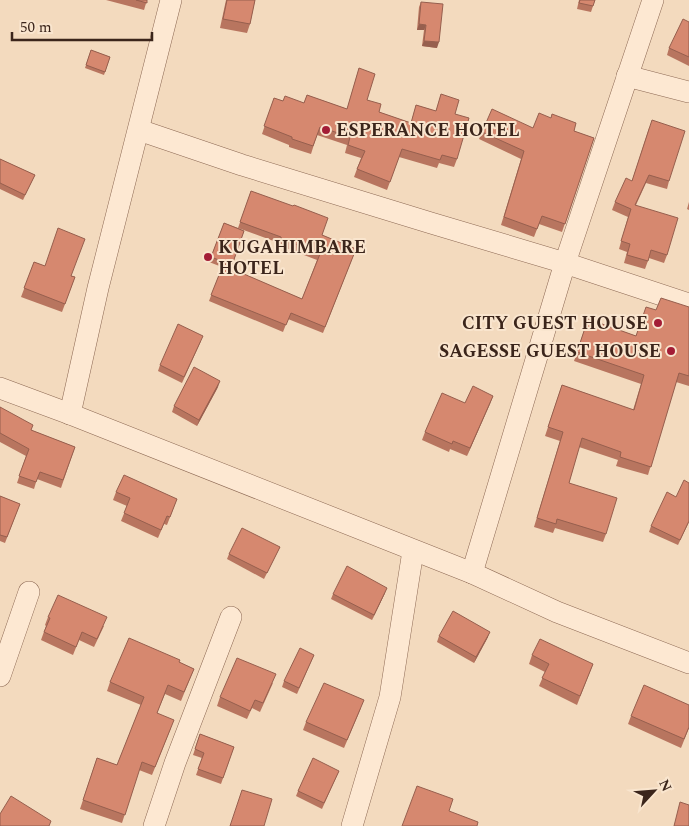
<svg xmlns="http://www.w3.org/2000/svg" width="689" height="826" viewBox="0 0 689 826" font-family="Spectral,serif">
<rect width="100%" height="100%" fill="#f3dabe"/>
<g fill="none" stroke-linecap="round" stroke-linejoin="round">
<defs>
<g id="minor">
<polyline points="627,76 689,92"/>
<polyline points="139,130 242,165 431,223 565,263 689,304"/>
<polyline points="0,388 70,414 472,573 557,612 689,663"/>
<polyline points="70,414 98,288 171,0"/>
<polyline points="472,573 565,263 653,0"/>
<polyline points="0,676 29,592"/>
<polyline points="154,826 175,763 231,617"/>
<polyline points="352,826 390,697 413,551"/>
</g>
</defs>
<use href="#minor" stroke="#8d6954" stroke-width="22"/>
<use href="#minor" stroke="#fde8d2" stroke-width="21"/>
</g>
<g fill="#b8755f" fill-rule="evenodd">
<polygon points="106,0 147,0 144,10"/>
<polygon points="226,0 255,0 250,24 247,33 220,28"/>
<polygon points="579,0 595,0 591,12 577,9"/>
<polygon points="421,2 437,48 422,46 424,30 417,30 419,7"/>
<polygon points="689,22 689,66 667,55 669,48"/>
<polygon points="91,50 110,57 104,75 85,68"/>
<polygon points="359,68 367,100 379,112 411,123 416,105 436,111 441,94 455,114 457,159 454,167 439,163 437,168 399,157 387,190 354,177 361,158 345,153 347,145 317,135 311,154 289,147 289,145 262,134 274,98 283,101 304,103 307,95 347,109"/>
<polygon points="533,128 574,131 594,138 562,232 539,224 534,237 501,225 521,159 479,139 482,132"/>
<polygon points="649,128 669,181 667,189 646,183 636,205 667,255 664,263 649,258 645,269 624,263 627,252 619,249 628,217 612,210 615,202 632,181"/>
<polygon points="0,159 35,175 23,200 0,189"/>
<path d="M251 191 322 235 356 249 323 333 288 319 283 332 209 301 222 267 209 262 224 223 238 228ZM238 228 279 243 278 245 317 260 302 299 231 269 244 231Z"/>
<polygon points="689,202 689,210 687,209"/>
<polygon points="34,262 75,277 62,312 21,297"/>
<polygon points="689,307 689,386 676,382 648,475 616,466 618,460 579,447 569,483 606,534 603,542 555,528 553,533 534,527 560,441 545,436 562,385 633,410 641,384 574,361 588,319 636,336 656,310"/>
<polygon points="201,341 182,383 158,371 160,365"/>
<polygon points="218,387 197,426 172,412 174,406"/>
<polygon points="493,396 467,456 450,449 449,452 422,440 425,432 465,403"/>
<polygon points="0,407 31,430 75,447 61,488 37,479 34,489 17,483 26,456 0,442"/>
<polygon points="116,492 177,499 167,525 164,524 158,538 121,521 127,506 113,500"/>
<polygon points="0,496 20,504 5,543 0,541"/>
<polygon points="689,522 678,545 649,532 651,526"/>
<polygon points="280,547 264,579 227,559 229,554"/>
<polygon points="385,593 372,620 331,599 333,594"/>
<polygon points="48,617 104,626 94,647 79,640 73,655 41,640 46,626 45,625"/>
<polygon points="439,636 488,637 474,663 437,642"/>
<polygon points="314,655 297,694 282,687 284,681"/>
<polygon points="532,655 593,664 577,705 539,686 545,672 529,664"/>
<polygon points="179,662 194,669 181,701 165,694 157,713 171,728 152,775 139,770 122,823 80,809 97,758 117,765 141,705 107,691 110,682"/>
<polygon points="273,683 260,712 252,708 247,719 217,706 220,697"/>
<polygon points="361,708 344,748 303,730 306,722"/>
<polygon points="631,716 689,728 681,748 628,724"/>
<polygon points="200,734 234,747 221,784 196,775 202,758 193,755"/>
<polygon points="339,771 322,809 296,796 298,791"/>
</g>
<g fill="#965f4e">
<polygon points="419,24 426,25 424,30 417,30"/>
<polygon points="424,41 439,42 437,48 422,46"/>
<polygon points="220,381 218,387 197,426 199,420"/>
<polygon points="493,396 490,404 467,456 470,448"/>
<polygon points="387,588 385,593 372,620 374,615"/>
<polygon points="490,632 488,637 474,663 476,657"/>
</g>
<g fill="#d6886f" stroke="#965f4e">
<polygon points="136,0 147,0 147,3"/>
<polygon points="227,0 255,0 250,24 223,19"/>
<polygon points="580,0 595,0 593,6 579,3"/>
<polygon points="421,2 443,4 439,42 424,41 426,25 419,24"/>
<polygon points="683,19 689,22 689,57 669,48"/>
<polygon points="91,50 110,57 105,72 86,65"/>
<polygon points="359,68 375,74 367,100 381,104 379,112 411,123 416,105 436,111 441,94 459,100 455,114 469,118 457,159 442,155 440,160 402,149 390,182 357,169 365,151 348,145 350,137 320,127 313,146 292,139 292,137 264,126 274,98 283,101 285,96 304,103 307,95 347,109"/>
<polygon points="492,109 533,128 539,113 551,118 552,114 576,123 574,131 594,138 565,224 542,216 537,229 504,217 524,151 482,132"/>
<polygon points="652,120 685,131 669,181 649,175 635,205 678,218 667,255 651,250 648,261 627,255 630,244 621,241 631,209 615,202 626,178 632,181"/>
<polygon points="0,159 35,175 25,195 0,183"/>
<polygon points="251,191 293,206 294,205 328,218 322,235 356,249 325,327 291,313 286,325 211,295 223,265 302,299 320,254 281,238 281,237 240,222"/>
<polygon points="224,223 244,231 232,265 211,257"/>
<polygon points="58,228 85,239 71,276 75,277 65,304 24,288 34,262 45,266"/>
<polygon points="661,298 689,307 689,376 679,373 651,467 620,457 621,452 582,438 569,483 617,498 606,534 557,519 556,524 537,518 563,432 548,427 562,385 634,410 644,375 577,352 588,319 636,336 646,307 656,310"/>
<polygon points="178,324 203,336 184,377 160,365"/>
<polygon points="194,367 220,381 199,420 174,406"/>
<polygon points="473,386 493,396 470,448 453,441 452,444 425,432 442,393 465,403"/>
<polygon points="0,407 33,425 31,430 75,447 63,480 40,472 36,482 19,476 29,449 0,433"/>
<polygon points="124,475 177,499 170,517 167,516 161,530 124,513 130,498 116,492"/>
<polygon points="684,480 689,483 689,521 680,540 651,526 667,492 676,497"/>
<polygon points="0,496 20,504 7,537 0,535"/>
<polygon points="242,528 280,547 267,573 229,554"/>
<polygon points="347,566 387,588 374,615 333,594"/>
<polygon points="58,595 107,617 97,639 82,632 76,647 44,632 50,618 48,617"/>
<polygon points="453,611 490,632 476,657 439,636"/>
<polygon points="129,638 180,660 179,662 194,669 184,692 168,685 157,713 174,720 155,767 142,762 125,815 83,800 97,758 117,765 144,697 110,682"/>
<polygon points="540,639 593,664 580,696 542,678 549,664 532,655"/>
<polygon points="300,648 314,655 299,688 284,681"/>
<polygon points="237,658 276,674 263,703 255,700 250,711 220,697"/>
<polygon points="324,683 364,700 347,740 306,722"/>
<polygon points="644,685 689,705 689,727 684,739 631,716"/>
<polygon points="200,734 234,747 223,778 198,769 204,753 195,749"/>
<polygon points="313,758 339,771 324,803 298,791"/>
<polygon points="417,786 453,799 449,811 478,822 477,826 402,826"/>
<polygon points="242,790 272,799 264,826 230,826"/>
<polygon points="11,796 51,821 49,826 0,826 0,814"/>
<polygon points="680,802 689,805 689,826 674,826"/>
</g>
<g fill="#a31d36" stroke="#f9e5ce" stroke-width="2">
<circle cx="326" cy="130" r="5"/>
<circle cx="208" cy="257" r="5"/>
<circle cx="658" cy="323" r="5"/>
<circle cx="671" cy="351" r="5"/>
</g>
<g text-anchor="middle" stroke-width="4" stroke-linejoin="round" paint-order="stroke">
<g font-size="18" font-weight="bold" fill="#3b251b" stroke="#f9e5ce" text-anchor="start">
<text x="336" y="136">ESPERANCE HOTEL</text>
<text x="218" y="253">KUGAHIMBARE<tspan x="218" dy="21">HOTEL</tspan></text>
<text x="648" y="329" text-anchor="end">CITY GUEST HOUSE</text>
<text x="661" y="357" text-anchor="end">SAGESSE GUEST HOUSE</text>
</g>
</g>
<g transform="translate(654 791) rotate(64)" stroke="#f9e5ce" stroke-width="4" paint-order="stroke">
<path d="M0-4L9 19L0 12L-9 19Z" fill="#3b251b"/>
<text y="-8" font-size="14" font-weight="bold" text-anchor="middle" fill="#3b251b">N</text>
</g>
<path d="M12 32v8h140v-8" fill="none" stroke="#3b251b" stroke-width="2.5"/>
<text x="20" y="32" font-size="15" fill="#3b251b" stroke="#f9e5ce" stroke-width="4" paint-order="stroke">50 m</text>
</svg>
